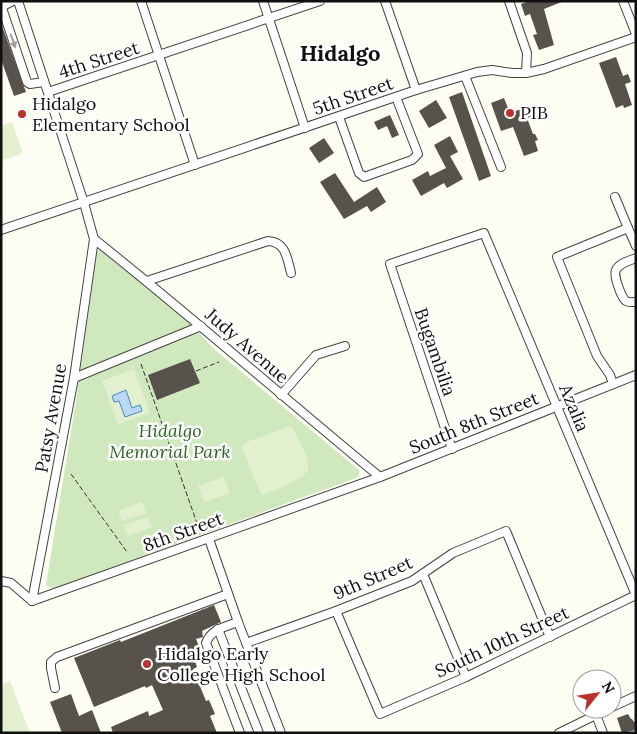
<svg xmlns="http://www.w3.org/2000/svg" width="637" height="734" viewBox="0 0 637 734" font-family="Lora,serif">
<rect width="100%" height="100%" fill="#fefdf3"/>
<polygon fill="#d0e8bd" points="100,249 102,249 181,314 214,349 359,470 359,475 356,478 53,589 46,585 77,394 97,253"/>
<g fill="#e2f0cf">
<polygon points="12,122 23,153 1,161 1,126"/>
<polygon points="134,369 150,413 118,424 102,381"/>
<path d="M291 426C296 434 311 460 308 469 305 480 271 491 261 495L242 448 244 443Z"/>
<polygon points="224,477 230,493 204,502 198,486"/>
<polygon points="142,502 146,513 122,521 118,511"/>
<polygon points="148,517 152,527 128,536 124,525"/>
<polygon points="10,681 30,733 1,733 1,685"/>
</g>
<polygon fill="#bad9f4" stroke="#4488c7" points="126,390 132,408 140,405 142,411 125,417 119,401 114,402 112,396"/>
<g fill="#58524d">
<polygon points="530,1 564,1 544,9 554,45 539,50 533,35 537,34 530,14 525,16 521,4"/>
<polygon points="1,23 26,92 14,96 1,59"/>
<polygon points="616,57 623,76 628,74 631,82 625,84 632,105 624,108 623,105 616,108 599,63"/>
<polygon points="462,92 491,176 479,181 449,97"/>
<polygon points="504,98 510,113 524,108 526,113 533,110 535,116 527,118 533,134 535,134 538,140 535,141 538,151 524,156 513,127 501,131 491,103"/>
<polygon points="436,100 447,118 429,128 419,111"/>
<polygon points="390,115 399,135 392,138 387,126 378,130 374,122"/>
<polygon points="450,136 458,152 450,156 463,179 447,188 444,183 421,196 412,180 428,171 430,176 446,168 434,145"/>
<polygon points="324,138 334,153 319,163 309,148"/>
<polygon points="335,173 354,202 377,187 386,202 371,212 367,206 344,219 320,182"/>
<polygon points="190,359 200,383 157,400 148,375"/>
<polygon points="214,605 221,622 202,631 203,637 196,639 201,651 193,655 197,667 193,669 206,701 209,700 215,714 210,716 217,733 113,733 111,727 148,711 149,716 163,710 152,685 146,688 145,686 94,707 74,658 120,640 121,642"/>
<polygon points="71,694 79,716 92,710 101,733 62,733 50,702"/>
<polygon points="628,714 631,719 632,719 634,722 636,721 636,730 622,733 617,718"/>
</g>
<g fill="none" stroke-linecap="round" stroke-linejoin="round">
<defs>
<g id="minor">
<polyline points="13,1 5,5 2,8 27,82 30,84 44,82"/>
<polyline points="18,1 84,203 94,239 74,378 32,601"/>
<polyline points="141,1 195,165"/>
<polyline points="263,1 305,128"/>
<polyline points="385,1 416,90"/>
<polyline points="509,1 527,53 526,73"/>
<polyline points="623,1 636,34"/>
<polyline points="465,76 501,167"/>
<polyline points="48,92 320,1"/>
<polyline points="339,117 359,173 364,177 412,160 418,154 396,97"/>
<polyline points="628,228 636,246"/>
<polyline points="1,230 416,90 477,72 492,70 512,73 526,73 544,69 636,37"/>
<path d="M94 239C191 316 284 398 380 477"/>
<path d="M636 258C629 261 619 263 616 270 613 275 621 296 625 300 627 303 632 302 636 302"/>
<path d="M147 281 268 241C286 242 287 258 291 273"/>
<polyline points="74,378 201,326"/>
<polyline points="613,384 610,375 597,356 557,257 628,228 615,197"/>
<polyline points="281,395 316,355 345,346"/>
<polyline points="452,449 390,264 484,233 636,595"/>
<polyline points="209,539 238,622 281,733"/>
<polyline points="423,574 466,677"/>
<polyline points="1,581 11,583 32,601 380,477 636,375"/>
<polyline points="336,611 380,714 466,677 636,595"/>
<path d="M238 622C225 627 211 629 206 643L240 733"/>
<polyline points="218,629 259,733"/>
<polyline points="246,643 336,611 412,581 453,553 506,531 550,637"/>
<polyline points="55,688 51,668 51,662 57,657 228,594"/>
<polyline points="612,707 636,696"/>
<polyline points="596,715 603,733"/>
<polyline points="559,733 608,709"/>
</g>
</defs>
<use href="#minor" stroke="#434343" stroke-width="10"/>
<g stroke="#323232" stroke-width="1" stroke-dasharray="5 2.5" stroke-linecap="butt">
<polyline points="141,364 198,526"/>
<polyline points="196,371 219,362"/>
<polyline points="71,474 127,552"/>
</g>
<use href="#minor" stroke="#fff" stroke-width="8"/>
</g>
<defs><path id="oneway-solid" d="M-6-.8H1V-3.2L6.5 0L1 3.2V.8H-6Z" transform="scale(1.25)"/></defs>
<use fill="#9f9f9f" href="#oneway-solid" transform="translate(13 41) rotate(71)"/>
<g fill="#ba322d" stroke="#fff" stroke-width="2">
<circle cx="510" cy="113" r="5"/>
<circle cx="22" cy="114" r="5"/>
<circle cx="147" cy="664" r="5"/>
</g>
<g text-anchor="middle" stroke-width="5" stroke-linejoin="round" paint-order="stroke">
<g font-size="18" fill="#101010" stroke="#fff">
<text transform="translate(99 60) rotate(-18)" y="6">4th Street</text>
<text transform="translate(353 96) rotate(-19)" y="6">5th Street</text>
<text transform="translate(247 346) rotate(41)" y="6">Judy Avenue</text>
<text transform="translate(435 352) rotate(71)" y="6">Bugambilia</text>
<text transform="translate(574 408) rotate(67)" y="6">Azalia</text>
<text transform="translate(51 418) rotate(-80)" y="6">Patsy Avenue</text>
<text transform="translate(474 423) rotate(-22)" y="6">South 8th Street</text>
<text transform="translate(183 532) rotate(-20)" y="6">8th Street</text>
<text transform="translate(373 578) rotate(-23)" y="6">9th Street</text>
<text transform="translate(502 642) rotate(-25)" y="6">South 10th Street</text>
</g>
<g font-size="18" fill="#101010" stroke="#fff" text-anchor="start">
<text x="32" y="110">Hidalgo<tspan x="32" dy="21">Elementary School</tspan></text>
<text x="520" y="119">PIB</text>
<text x="157" y="660">Hidalgo Early<tspan x="157" dy="21">College High School</tspan></text>
</g>
<g font-size="18" font-style="italic" fill="#2b6622" stroke="#fff">
<text x="170" y="437">Hidalgo<tspan x="170" dy="21">Memorial Park</tspan></text>
</g>
<g font-size="22" font-weight="bold" fill="#101010" stroke="#fff">
<text x="340" y="61">Hidalgo</text>
</g>
</g>
<rect width="637" height="734" fill="none" stroke="#101010" stroke-width="5"/>
<g transform="translate(597 694) rotate(60)"><circle r="24" fill="#ffffff" stroke="#9f9f9f"/>
<path d="M0-4L9 19L0 12L-9 19Z" fill="#ba322d"/>
<text y="-8" font-size="14" font-weight="bold" text-anchor="middle" fill="#101010">N</text>
</g>
</svg>
